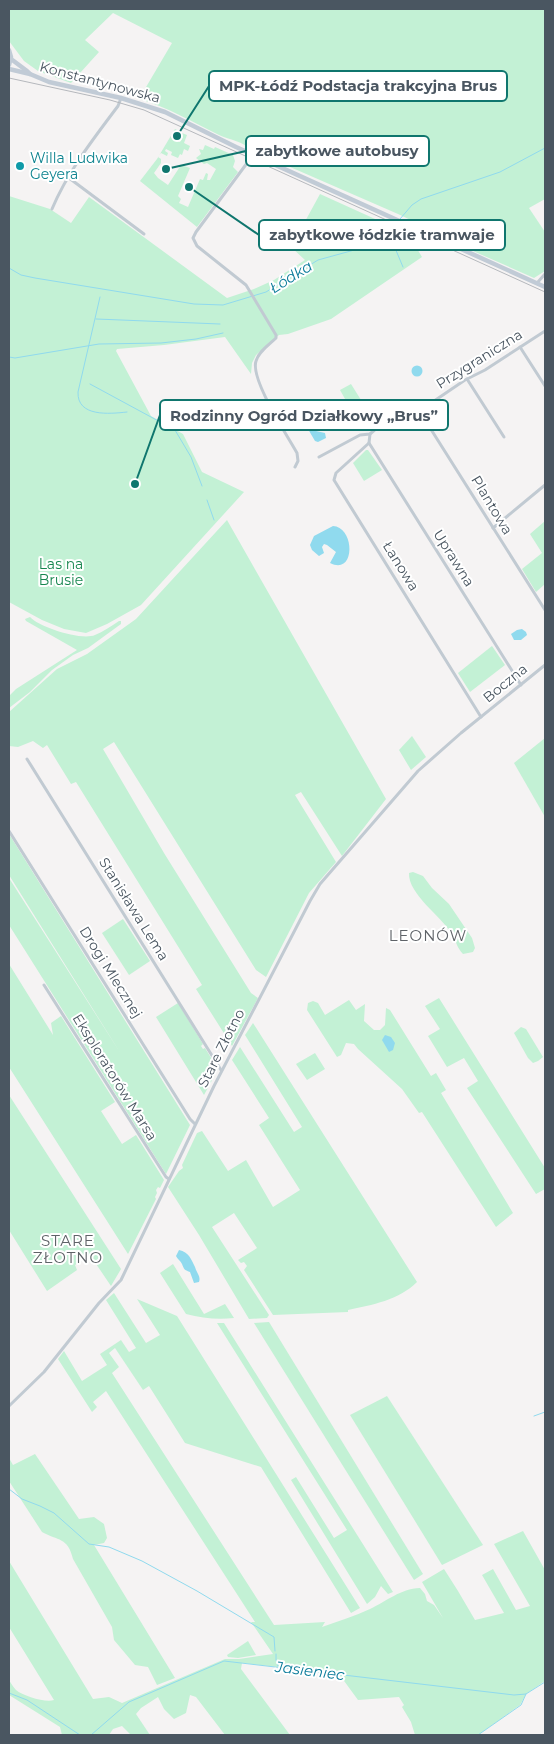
<svg xmlns="http://www.w3.org/2000/svg" width="554" height="1744" viewBox="0 0 554 1744" font-family="Montserrat,sans-serif">
<rect width="100%" height="100%" fill="#f5f3f3"/>
<g fill="#c3f1d5">
<path d="M9 9H545V199L529 208 545 232V271L534 278 455 243 436 232 398 214 251 150C242 141 230 140 219 135 192 122 168 107 139 99L172 43 113 13 85 40 99 52 71 83 38 71 24 61 9 41Z"/>
<polygon points="175,129 177,130 174,136 172,135 171,137 173,140 180,142 183,137 181,136 182,133 187,135 184,143 190,146 188,151 184,149 182,155 180,154 178,158 171,155 172,152 166,149 165,151 168,153 167,156 161,153 158,157 161,159 161,163 154,173 158,178 168,185 181,165 190,168 178,196 181,199 179,203 188,207 200,179 203,180 206,173 208,174 207,180 210,180 216,169 207,163 204,164 196,158 201,154 199,149 203,150 205,145 214,149 215,147 233,155 235,161 233,167 238,172 197,227 140,181 157,159"/>
<polygon points="320,194 417,238 413,242 422,257 331,319 288,334 279,335 256,355 252,363 251,374 225,337 164,345 117,349 116,351 151,416 183,434 202,472 244,492 141,605 107,624 86,633 64,629 42,620 9,602 9,196 50,209 71,223 89,197 227,298 254,289 274,280 305,260 291,247"/>
<polygon points="351,384 376,424 363,431 340,390"/>
<polygon points="366,450 368,450 382,470 364,481 353,463"/>
<polygon points="227,520 386,799 342,856 301,792 295,795 336,862 309,893 266,977 256,970 114,742 103,749 164,853 251,993 258,998 232,1046 196,989 202,985 76,782 71,784 47,745 43,748 33,741 18,747 9,746 9,712 57,669 87,654 136,619"/>
<polygon points="545,521 545,584 536,592 522,569 542,553 530,534"/>
<path d="M30 617C39 627 81 641 95 635 103 632 111 626 119 621H121V624L88 648 73 655 52 670 30 692 9 708V696L16 689 77 650 26 621 25 619Z"/>
<polygon points="492,646 505,665 470,692 458,673"/>
<polygon points="412,736 426,757 411,770 399,750"/>
<polygon points="545,738 545,817 514,763"/>
<polygon points="9,834 190,1125 166,1174 9,925 9,878 121,1054 9,875"/>
<path d="M413 872 423 876 432 888 449 904 472 938 475 948 473 952 463 954C457 948 456 941 452 934 441 916 408 894 409 873Z"/>
<polygon points="123,919 150,961 129,975 102,933"/>
<polygon points="9,964 53,1035 51,1023 61,1016 115,1102 101,1111 122,1144 136,1135 164,1180 160,1188 158,1187 156,1190 157,1193 155,1197 156,1199 128,1254 9,1067"/>
<polygon points="439,998 545,1168 545,1189 536,1194 467,1088 478,1081 464,1058 447,1067 428,1036 440,1029 425,1006"/>
<polygon points="349,1000 356,1010 365,1004 364,1021 374,1030 380,1030 385,1025 386,1008 390,1010 431,1076 436,1073 446,1090 441,1093 513,1213 496,1227 422,1112 419,1113 402,1089 358,1049 354,1044 346,1043 341,1055 337,1057 307,1010 308,1003 313,1001 318,1003 325,1015"/>
<polygon points="178,1003 203,1044 201,1046 203,1049 205,1048 218,1069 204,1095 156,1017"/>
<path d="M253 1023 417 1282C399 1300 372 1305 348 1310V1312L273 1315 244 1270 247 1266 244 1262 241 1263 238 1260 257 1248 234 1213 212 1227 269 1315 267 1318 249 1319 199 1235 168 1187 179 1171 183 1168 182 1165 197 1133 202 1131 228 1171 246 1160 273 1207 300 1190 259 1125 269 1118 232 1060 240 1047 294 1132 302 1127 245 1035Z"/>
<polygon points="521,1027 526,1029 543,1057 538,1061 533,1063 528,1058 514,1033"/>
<polygon points="315,1053 325,1069 307,1080 296,1064"/>
<polygon points="9,1095 121,1269 111,1286 90,1255 75,1265 77,1270 47,1291 9,1230"/>
<path d="M173 1264 204 1314 225 1304 234 1318C217 1320 202 1318 186 1314L160 1273Z"/>
<path d="M114 1293 146 1343 160 1335 137 1299 177 1316 360 1608 351 1613 261 1467 185 1443 149 1386 143 1390 115 1348 109 1353 119 1367 112 1373 274 1625 325 1622 322 1627C338 1621 355 1616 370 1609 387 1601 400 1589 420 1588L425 1594 427 1601 434 1605 443 1618 422 1582 444 1569 458 1591 475 1620 504 1613 482 1575 493 1569 516 1610 530 1606 494 1544 523 1531 545 1570V1681L526 1694 520 1705 478 1735H415L411 1722 402 1707 404 1705 399 1697 358 1700 339 1674 242 1663 241 1669 290 1735H225L196 1697 190 1695 186 1713 174 1719 164 1709 158 1697 141 1708 136 1714 150 1735H131L122 1726 113 1729 109 1735H62L60 1727 9 1695V1680C11 1683 13 1687 16 1690 23 1696 46 1703 54 1700L9 1627V1561L93 1699 109 1697 122 1703 225 1659H239L273 1654 251 1622H255L106 1391 93 1402 97 1407 92 1412 58 1359 64 1351 82 1381 107 1365 100 1354 121 1340 129 1352 136 1348 106 1300Z"/>
<polygon points="269,1322 423,1574 414,1580 254,1323"/>
<polygon points="217,1323 224,1323 393,1592 388,1594 381,1586 375,1597 367,1604 291,1480 296,1477 334,1538 347,1530"/>
<polygon points="387,1396 483,1545 442,1565 350,1415"/>
<path d="M35 1454 79 1519 94 1517 104 1524 107 1538 104 1543 94 1545 175 1678 157 1685 148 1667 135 1665 114 1640 112 1627 73 1559C68 1537 58 1541 42 1532L9 1481V1458L13 1465Z"/>
<polygon points="248,1641 256,1655 238,1658 228,1657 227,1655"/>
</g>
<g fill="#90daee">
<circle cx="417" cy="371" r="5.5"/>
<polygon points="311,425 313,426 316,431 325,433 326,438 318,442 315,441 308,429 308,427"/>
<path d="M333 526C355 527 356 576 330 563L336 552 327 545 324 544 322 547 324 553 319 556 312 550 310 545 314 536Z"/>
<polygon points="522,629 526,632 527,635 521,640 514,640 511,634 517,630"/>
<polygon points="385,1035 391,1037 395,1043 393,1050 389,1052 382,1040"/>
<path d="M179 1250C189 1252 191 1259 195 1267 197 1274 201 1276 199 1282L194 1283 190 1272C184 1270 184 1269 182 1264 181 1261 177 1259 176 1256Z"/>
</g>
<g fill="none" stroke-linecap="round" stroke-linejoin="round">
<g stroke="#90daee" stroke-width="1">
<polyline points="400,219 412,205 421,199 500,172 545,148"/>
<polyline points="390,236 403,267"/>
<polyline points="9,268 21,275 35,278 194,304 223,305 266,292 318,260 376,244 385,239 392,233 398,222"/>
<path d="M100 297 78 392C77 417 109 414 127 412"/>
<polyline points="96,319 220,324"/>
<polyline points="9,357 15,358 99,344 161,343 196,339 223,333"/>
<polyline points="90,384 175,430 191,457 202,486"/>
<polyline points="207,500 214,520"/>
<polyline points="534,1416 545,1412"/>
<polyline points="9,1489 22,1499 40,1506 54,1513 89,1544 109,1547 142,1561 197,1591 274,1637 275,1651"/>
<polyline points="276,1654 276,1660 278,1666"/>
<polyline points="9,1693 27,1700 80,1735"/>
<polyline points="91,1735 129,1702 224,1661 514,1695 526,1694 545,1682"/>
<polyline points="478,1735 521,1705 526,1694"/>
</g>
<g stroke="#c1cad2" stroke-width="3">
<path d="M253 155 196 232 193 238 197 246 246 285 276 335V338C269 345 259 351 256 361 250 379 287 435 297 453L298 461 295 467"/>
<polyline points="69,178 144,234"/>
<path d="M52 209C68 171 94 138 118 106L121 98"/>
<polyline points="537,283 545,274"/>
<polyline points="520,347 545,386"/>
<polyline points="467,379 504,437"/>
<polyline points="420,412 545,610"/>
<polyline points="370,434 369,443 336,473 334,480 481,717"/>
<polyline points="369,443 521,685"/>
<polyline points="319,457 360,435 370,434 378,427 409,418 465,380 485,370 545,331"/>
<polyline points="493,528 545,485"/>
<polyline points="27,759 221,1070"/>
<polyline points="9,831 190,1119 195,1124"/>
<polyline points="44,985 166,1177 169,1179"/>
<polyline points="9,1406 44,1372 99,1303 121,1280 214,1086 310,901 320,884 418,771 461,733 545,665"/>
</g>
<g stroke="#c1cbd6" stroke-width="4.5">
<polyline points="9,50 11,57 9,65"/>
<polyline points="11,59 27,71 30,74"/>
<polyline points="9,69 30,74 49,82 121,98 165,112 236,147 545,287"/>
</g>
<polyline stroke="#b5b8bd" stroke-width="1" points="9,78 110,100 144,110 545,292"/>
</g>
<circle fill="#0f9aa8" stroke="#fff" stroke-width="2" cx="20" cy="166" r="5"/>
<g text-anchor="middle" stroke-width="4" stroke-linejoin="round" paint-order="stroke">
<g font-size="14" fill="#4a5661" stroke="#fff">
<text transform="translate(100 82) rotate(15)" y="5">Konstantynowska</text>
<text transform="translate(479 359) rotate(-32)" y="5">Przygraniczna</text>
<text transform="translate(492 505) rotate(59)" y="5">Plantowa</text>
<text transform="translate(454 558) rotate(58)" y="5">Uprawna</text>
<text transform="translate(401 566) rotate(58)" y="5">Łanowa</text>
<text transform="translate(505 683) rotate(-39)" y="5">Boczna</text>
<text transform="translate(134 909) rotate(58)" y="5">Stanisława Lema</text>
<text transform="translate(111 972) rotate(58)" y="5">Drogi Mlecznej</text>
<text transform="translate(221 1048) rotate(-63)" y="5">Stare Złotno</text>
<text transform="translate(115 1077) rotate(58)" y="5">Eksploratorów Marsa</text>
</g>
<g font-size="14" fill="#0d838f" stroke="#fff" text-anchor="start">
<text x="30" y="163">Willa Ludwika<tspan x="30" dy="16">Geyera</tspan></text>
</g>
<g font-size="14" fill="#17864f" stroke="#fff">
<text x="61" y="569">Las na<tspan x="61" dy="16">Brusie</tspan></text>
</g>
<g font-size="15" font-style="italic" fill="#0c7c9b" stroke="#fff">
<text transform="translate(291 277) rotate(-32)" y="5">Łódka</text>
<text transform="translate(310 1671) rotate(7)" y="5">Jasieniec</text>
</g>
<g font-size="15" letter-spacing="1" fill="#5f6368" stroke="#fff">
<text x="428" y="941">LEONÓW</text>
<text x="68" y="1246">STARE<tspan x="68" dy="17">ZŁOTNO</tspan></text>
</g>
</g>
<path fill="none" stroke="#0f766e" stroke-width="2" d="M177 136L209 86M166 169L246 151M189 187L259 235M135 484L160 415"/>
<g fill="#0f766e" stroke="#fff" stroke-width="2">
<circle cx="177" cy="136" r="5"/>
<circle cx="166" cy="169" r="5"/>
<circle cx="189" cy="187" r="5"/>
<circle cx="135" cy="484" r="5"/>
</g>
<g fill="#fff" stroke="#0f766e" stroke-width="2">
<rect x="209" y="71" width="298" height="30" rx="5"/>
<rect x="246" y="136" width="183" height="30" rx="5"/>
<rect x="259" y="220" width="246" height="30" rx="5"/>
<rect x="160" y="400" width="288" height="30" rx="5"/>
</g>
<g font-size="15" text-anchor="middle" font-weight="bold" fill="#4a5661">
<text x="358" y="91">MPK-Łódź Podstacja trakcyjna Brus</text>
<text x="337" y="156">zabytkowe autobusy</text>
<text x="382" y="240">zabytkowe łódzkie tramwaje</text>
<text x="304" y="421">Rodzinny Ogród Działkowy „Brus”</text>
</g>
<rect width="554" height="1744" fill="none" stroke="#4a5661" stroke-width="20"/>
</svg>
